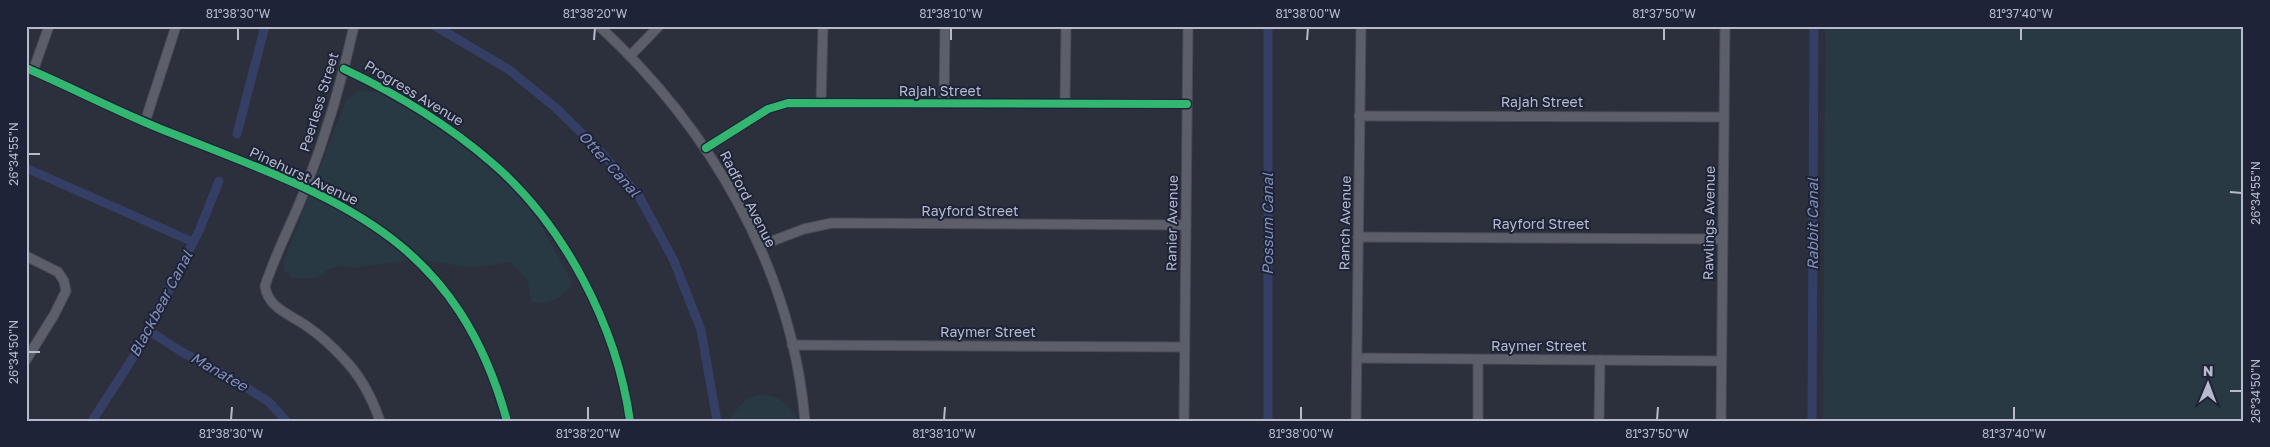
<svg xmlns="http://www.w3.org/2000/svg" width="2270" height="447" viewBox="0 0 2270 447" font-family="'Golos Text',sans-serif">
<rect width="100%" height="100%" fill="#2c2f3c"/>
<g fill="#283943">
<polygon points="1825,26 2244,26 2244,421 1823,421"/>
<path d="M359 91 380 92 395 96 441 120 530 206 573 283C562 298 550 306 531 302L528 281 510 262 473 268 417 259 353 268 340 266 329 269 317 278H292L284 271 283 263 346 100Z"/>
<path d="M758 395C782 395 785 403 800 421H727L746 399Z"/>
</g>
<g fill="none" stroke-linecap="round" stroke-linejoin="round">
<g stroke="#353e65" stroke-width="9">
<polyline points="435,26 508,69 556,108 600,151 639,196 674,261 701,330 717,421"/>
<polyline points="237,134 265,26"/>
<polyline points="26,168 193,242"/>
<polyline points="148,330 182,352 228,376 269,402 286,421"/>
<polyline points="92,421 136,353 199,231 219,181"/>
<polyline points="1268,421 1268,26"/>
<polyline points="1812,421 1814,26"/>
</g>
<defs>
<g id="street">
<path d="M354 26C342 81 326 135 306 187 293 221 276 252 265 286 268 309 292 315 308 327 321 336 332 346 343 358 360 375 372 398 380 421"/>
<path d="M599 26C710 128 792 268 805 421"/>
<polyline points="630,56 659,26"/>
<path d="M26 68C75 89 122 114 171 133 335 198 455 233 507 421"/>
<path d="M344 69C397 94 447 124 491 162 564 224 617 327 630 421"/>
<polyline points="33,71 49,26"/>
<polyline points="821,102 823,26"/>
<polyline points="944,103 945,26"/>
<polyline points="1065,103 1066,26"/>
<polyline points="1359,116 1724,117"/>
<polyline points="145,122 176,26"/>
<polyline points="706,148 768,109 788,103 1187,104"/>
<polyline points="1358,237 1723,239"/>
<polyline points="759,246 804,229 832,223 1186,225"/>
<polyline points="26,256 58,272 64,281 66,291 54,315 26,360"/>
<polyline points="792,345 1184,347"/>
<polyline points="1357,358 1721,361"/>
<polyline points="1184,421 1188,26"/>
<polyline points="1356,421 1361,26"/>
<polyline points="1478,421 1478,360"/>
<polyline points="1599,421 1600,360"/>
<polyline points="1721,421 1725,26"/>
</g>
</defs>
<use href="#street" stroke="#484b55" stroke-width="11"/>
<use href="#street" stroke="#5c5e69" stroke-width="9"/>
<defs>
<g id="cycleway">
<path d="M26 68C75 89 122 114 171 133 335 198 455 233 507 421"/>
<path d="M344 69C397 94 447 124 491 162 564 224 617 327 630 421"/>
<polyline points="706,148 768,109 788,103 1187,104"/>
</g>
</defs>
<use href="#cycleway" stroke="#1e2338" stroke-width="11"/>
<use href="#cycleway" stroke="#33b770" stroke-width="8"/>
</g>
<path fill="none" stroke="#b6bacc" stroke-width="2" d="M238 40V28M594 40 595 28M951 40V28M1307 40 1308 28M1664 40V28M2021 40V28M28 154H40M2230 192 2242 193M28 352H40M2230 391H2242M231 420 232 407M588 420V407M944 420 945 407M1301 420V407M1657 420 1658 407M2014 420V407"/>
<g text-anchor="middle" stroke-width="4" stroke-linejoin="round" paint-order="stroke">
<g font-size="14" fill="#b6bacc" stroke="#1e2338">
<text x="940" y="96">Rajah Street</text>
<text transform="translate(414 93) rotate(31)" y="5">Progress Avenue</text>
<text transform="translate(319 102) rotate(-73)" y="5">Peerless Street</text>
<text x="1542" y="107">Rajah Street</text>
<text transform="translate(304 176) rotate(25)" y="5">Pinehurst Avenue</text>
<text transform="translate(748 199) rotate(63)" y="5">Radford Avenue</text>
<text x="970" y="216">Rayford Street</text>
<text transform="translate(1172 223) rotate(-89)" y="5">Ranier Avenue</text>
<text transform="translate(1345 223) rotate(-89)" y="5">Ranch Avenue</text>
<text transform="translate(1709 223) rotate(-89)" y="5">Rawlings Avenue</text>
<text x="1541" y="229">Rayford Street</text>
<text x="988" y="337">Raymer Street</text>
<text x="1539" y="351">Raymer Street</text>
</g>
<g font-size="15" font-style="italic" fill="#848eb9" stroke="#1e2338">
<text transform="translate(609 164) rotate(48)" y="5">Otter Canal</text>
<text transform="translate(1268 224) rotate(-90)" y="5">Possum Canal</text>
<text transform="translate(1813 224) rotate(-90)" y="5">Rabbit Canal</text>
<text transform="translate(161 304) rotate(-62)" y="5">Blackbear Canal</text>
<text transform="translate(219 372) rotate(30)" y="5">Manatee</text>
</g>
</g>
<rect width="2270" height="447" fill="none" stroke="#1e2338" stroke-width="55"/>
<g transform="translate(2208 384) rotate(1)" stroke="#1e2338" stroke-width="4" paint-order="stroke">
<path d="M0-4L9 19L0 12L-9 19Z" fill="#b6bacc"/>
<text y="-8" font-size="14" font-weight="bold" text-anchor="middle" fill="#b6bacc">N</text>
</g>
<rect x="28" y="28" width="2214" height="392" fill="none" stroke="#b6bacc" stroke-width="2"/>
<g font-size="12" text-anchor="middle" fill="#b6bacc">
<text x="238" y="18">81°38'30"W</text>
<text x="595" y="18">81°38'20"W</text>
<text x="951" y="18">81°38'10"W</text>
<text x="1308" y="18">81°38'00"W</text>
<text x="1664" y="18">81°37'50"W</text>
<text x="2021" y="18">81°37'40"W</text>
<text transform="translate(14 154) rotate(-90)" y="4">26°34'55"N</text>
<text transform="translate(2256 193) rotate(-90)" y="4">26°34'55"N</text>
<text transform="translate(14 352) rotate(-90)" y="4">26°34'50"N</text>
<text transform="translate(2256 391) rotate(-90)" y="4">26°34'50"N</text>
<text x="231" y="438">81°38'30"W</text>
<text x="588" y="438">81°38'20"W</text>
<text x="944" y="438">81°38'10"W</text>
<text x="1301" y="438">81°38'00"W</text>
<text x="1657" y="438">81°37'50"W</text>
<text x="2014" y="438">81°37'40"W</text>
</g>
</svg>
